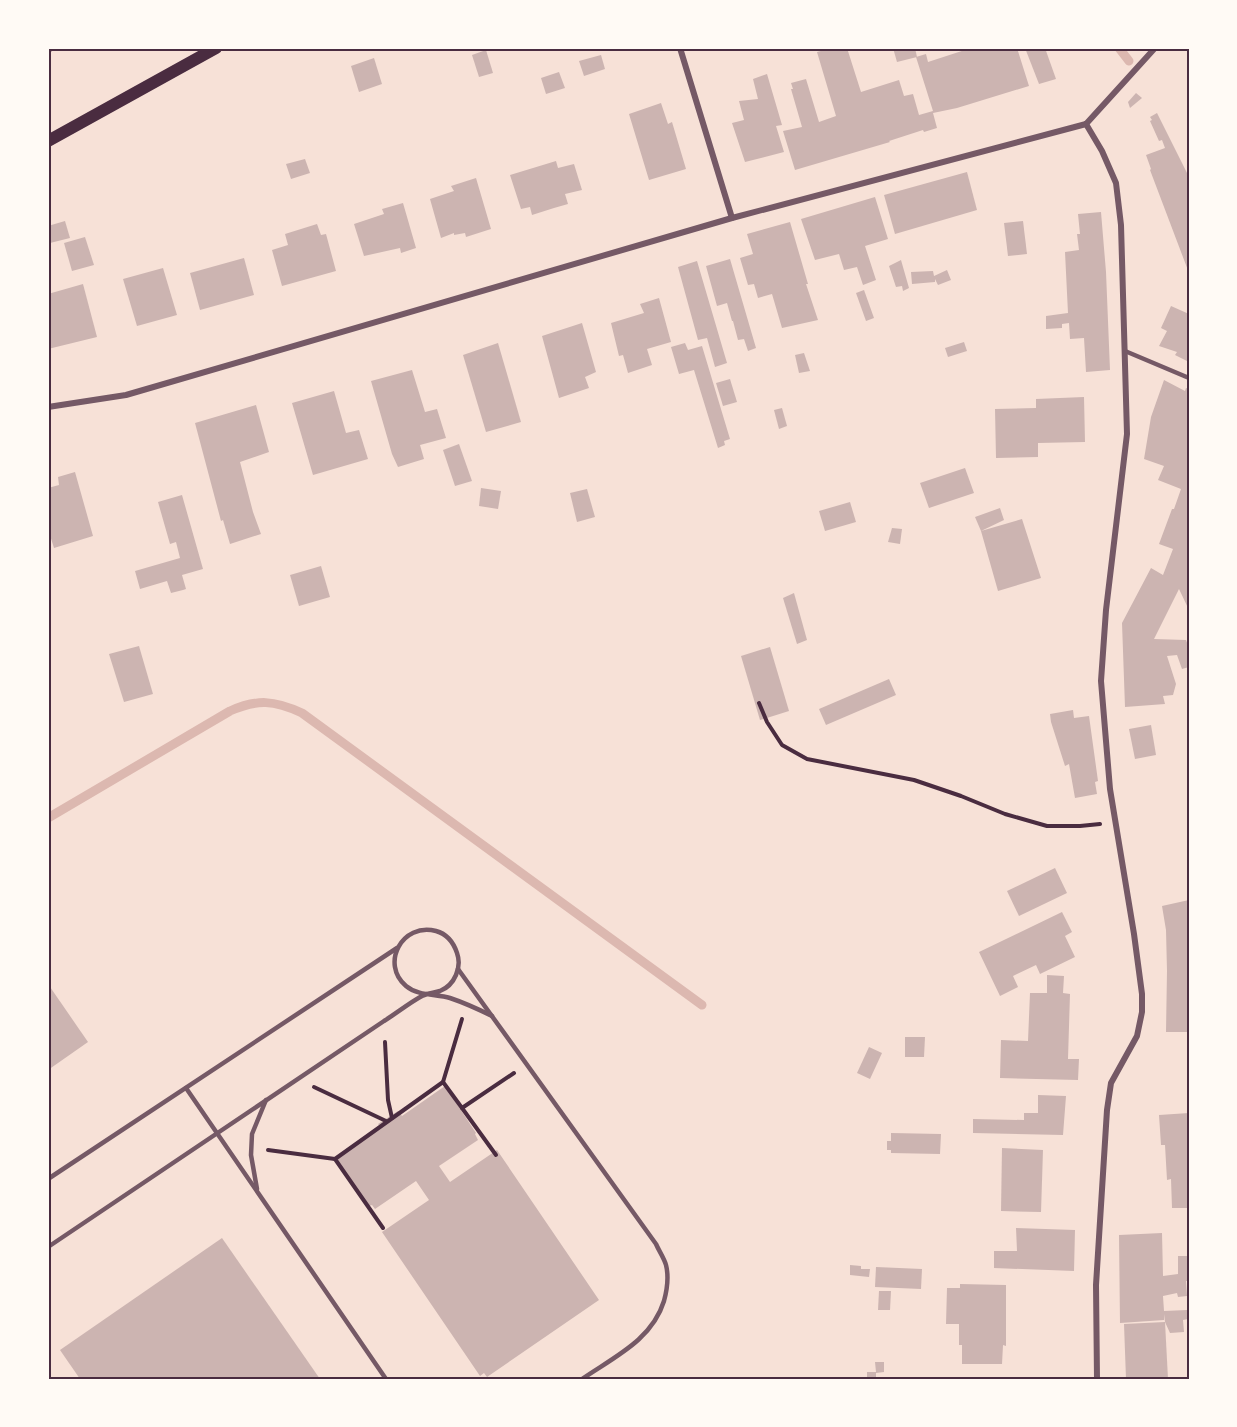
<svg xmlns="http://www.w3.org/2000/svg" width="1237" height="1427" viewBox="0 0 1237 1427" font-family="'Exo 2',sans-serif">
<rect width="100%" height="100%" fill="#f7e1d7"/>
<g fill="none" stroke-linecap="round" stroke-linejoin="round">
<g stroke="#dcb8b0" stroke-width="9">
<polyline points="1119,48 1129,61"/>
<path d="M48 818 230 711C257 699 274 700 302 713L702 1005"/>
</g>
</g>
<g fill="#ccb4b1">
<polygon points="832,48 847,48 861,92 899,80 904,96 913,94 919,115 933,111 916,57 926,54 928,62 971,48 1017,48 1029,86 957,108 933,113 937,128 924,132 923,130 889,141 890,142 795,170 783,131 802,127 791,89 793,89 791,83 806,79 819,122 836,116 817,52"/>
<polygon points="893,48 915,48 917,57 897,62"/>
<polygon points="1025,48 1045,48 1056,79 1039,84"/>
<polygon points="486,50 493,73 479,77 472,55"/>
<polygon points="601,55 605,69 584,76 579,61"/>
<polygon points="374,58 382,84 359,92 351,66"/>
<polygon points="559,72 565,88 546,94 541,78"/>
<polygon points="767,74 782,125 776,126 784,152 745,162 732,123 744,120 739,101 758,99 753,79"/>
<polygon points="1136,93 1142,98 1130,108 1128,102"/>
<polygon points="661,103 668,124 672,122 686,169 649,180 629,114"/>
<polygon points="1157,113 1189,177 1189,273 1150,170 1151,169 1146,155 1165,148 1162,140 1159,141 1150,121 1152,120 1150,117"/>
<polygon points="305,159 310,173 291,179 286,164"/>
<polygon points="556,161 558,168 574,164 582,190 565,194 568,204 554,208 532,215 530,207 521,209 510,175"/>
<polygon points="967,172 977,210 895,234 884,195"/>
<polygon points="476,178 491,229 466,237 465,233 454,235 454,233 441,238 430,199 454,191 451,186"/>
<polygon points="875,197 888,239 865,246 876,280 863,285 857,267 844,270 839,254 815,260 801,219"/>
<polygon points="403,203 416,248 401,253 400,248 364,256 354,224 384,214 382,209"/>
<polygon points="1101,212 1106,272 1110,370 1086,372 1084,338 1070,339 1069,323 1062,324 1062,328 1046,329 1046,316 1068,313 1065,252 1079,250 1077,234 1080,234 1078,214"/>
<polygon points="65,221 70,238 50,243 48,237 48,226"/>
<polygon points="1023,221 1027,254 1008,256 1004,223"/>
<polygon points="790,222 808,284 806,284 818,320 782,328 772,294 758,298 754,284 748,285 740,258 753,254 747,234"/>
<polygon points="317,224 321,235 326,234 336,271 282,286 272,250 288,245 285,234"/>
<polygon points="85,237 94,265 72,271 64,243"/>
<polygon points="244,258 254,295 200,310 190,273"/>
<polygon points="730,259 756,348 748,351 744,339 738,340 733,321 732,321 727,303 717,306 706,266"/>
<polygon points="901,260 909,288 903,291 902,286 896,287 889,266"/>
<polygon points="697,261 727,363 715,367 707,338 698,340 678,267"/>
<polygon points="163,268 177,315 137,326 123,279"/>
<polygon points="947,270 951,280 938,285 935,279 935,282 912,284 911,272 933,271 934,276"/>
<polygon points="83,284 97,337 48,349 48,294"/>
<polygon points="864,290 874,318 866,321 856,293"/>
<polygon points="659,298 671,342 647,349 652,365 628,373 623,355 619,356 611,323 644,313 640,304"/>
<polygon points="1171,306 1189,314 1189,362 1175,355 1177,352 1159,346 1167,331 1161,328"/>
<polygon points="582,323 596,372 585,377 589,388 559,398 542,336"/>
<polygon points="964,342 967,351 948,357 945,348"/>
<polygon points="498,343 521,422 486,432 463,355"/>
<polygon points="685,343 688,350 702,346 730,439 724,441 725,445 718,448 694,370 679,374 671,347"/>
<polygon points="804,353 810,371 799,373 795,355"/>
<polygon points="412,370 425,412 437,409 446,438 420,445 424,459 398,467 392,454 371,381"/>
<polygon points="730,379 737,402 723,406 716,383"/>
<polygon points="1164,380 1185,391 1186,388 1189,389 1189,610 1179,589 1154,639 1186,640 1189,648 1189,667 1182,669 1177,655 1167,656 1176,684 1173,695 1163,696 1165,704 1125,707 1122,623 1151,568 1163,575 1173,549 1159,544 1172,509 1174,509 1181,489 1158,480 1164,466 1144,459 1151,417"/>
<polygon points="334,391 346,433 359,430 368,459 313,475 292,403"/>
<polygon points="1084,397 1085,442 1038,443 1038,457 996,458 995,409 1036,408 1036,399"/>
<polygon points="256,405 269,452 240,462 253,512 261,534 230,544 223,520 221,521 195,423"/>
<polygon points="782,408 787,426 779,429 774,410"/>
<polygon points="459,444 472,481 455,486 443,450"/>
<polygon points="965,468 974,493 929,508 920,483"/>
<polygon points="75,472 93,536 54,548 48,529 48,488 59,485 58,477"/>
<polygon points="481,488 501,491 498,509 479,506"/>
<polygon points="587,489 595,517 577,522 570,493"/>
<polygon points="182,495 203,569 182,575 186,589 183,590 171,593 167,581 140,589 135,571 180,558 176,542 170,544 158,502"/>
<polygon points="850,502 856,522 825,531 819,511"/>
<polygon points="1000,508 1004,520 981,531 1022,519 1041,578 998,591 981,531 975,517"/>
<polygon points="892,528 902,529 900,544 888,542"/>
<polygon points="321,566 330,597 299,606 290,575"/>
<polygon points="794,593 807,640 797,644 783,598"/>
<polygon points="139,646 153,694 124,702 109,654"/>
<polygon points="770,647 789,711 760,720 741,656"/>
<polygon points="889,679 896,695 826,725 819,709"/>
<polygon points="1073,710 1074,718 1089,716 1098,781 1095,782 1097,794 1075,798 1069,764 1065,766 1051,722 1050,714"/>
<polygon points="1151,725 1156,755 1135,759 1129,729"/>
<polygon points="1055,868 1067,893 1019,916 1007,891"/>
<polygon points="1189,900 1189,1032 1166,1032 1167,971 1166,930 1162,906"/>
<polygon points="1062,912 1072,932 1065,936 1075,957 1040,974 1036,965 1013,976 1018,987 1000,996 979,952"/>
<polygon points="1047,975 1064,976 1063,993 1070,994 1068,1059 1079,1059 1078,1080 1000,1078 1001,1040 1028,1041 1030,993 1047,993"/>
<polygon points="48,984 88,1042 48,1070"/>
<polygon points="905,1037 925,1037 924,1057 905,1057"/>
<polygon points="869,1047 882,1053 870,1079 857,1073"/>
<polygon points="445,1086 476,1133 475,1134 478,1140 439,1166 450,1182 497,1150 599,1300 487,1377 484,1373 480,1376 382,1232 429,1200 416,1181 375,1209 372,1205 369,1206 336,1159 381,1128 378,1124 398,1111 402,1116"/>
<polygon points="1038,1095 1066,1096 1063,1135 973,1133 973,1119 1024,1120 1024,1113 1038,1113"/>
<polygon points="1189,1113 1189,1208 1172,1208 1171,1179 1167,1180 1165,1145 1161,1145 1159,1115"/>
<polygon points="891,1133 941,1134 940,1154 891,1153 891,1150 887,1150 887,1141 891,1141"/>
<polygon points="1002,1148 1043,1150 1041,1212 1001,1211"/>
<polygon points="1016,1228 1075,1230 1074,1271 994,1268 994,1251 1017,1251"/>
<polygon points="1162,1233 1163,1276 1178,1274 1178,1256 1189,1256 1189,1281 1186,1281 1187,1296 1178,1297 1177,1293 1163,1296 1164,1311 1187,1310 1188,1319 1183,1320 1184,1332 1170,1333 1165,1322 1164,1314 1164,1320 1120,1323 1119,1235"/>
<polygon points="222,1238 320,1379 80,1379 60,1350"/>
<polygon points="850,1265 861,1266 861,1269 870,1269 869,1277 850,1275"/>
<polygon points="876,1267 922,1269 921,1289 875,1287"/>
<polygon points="960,1284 1006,1285 1006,1346 1003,1345 1002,1364 962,1364 962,1345 959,1345 959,1324 946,1324 947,1288 960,1288"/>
<polygon points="879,1291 891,1291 890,1310 878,1310"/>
<polygon points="1165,1322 1168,1379 1126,1379 1124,1324"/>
<polygon points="875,1362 884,1362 884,1372 876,1373 876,1378 867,1378 867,1372 876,1372"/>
</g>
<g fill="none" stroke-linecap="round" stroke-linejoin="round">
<g stroke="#4a2c40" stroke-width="4">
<polyline points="48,51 53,48"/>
<polyline points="759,703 767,722 782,745 807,759 914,780 961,796 1005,814 1047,826 1080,826 1100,824"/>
<polyline points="385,1042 388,1100 392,1118"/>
<polyline points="443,1082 462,1019"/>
<polyline points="314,1087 386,1121"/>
<polyline points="462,1108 496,1155"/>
<polyline points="268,1150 335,1159"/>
<polyline points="383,1228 335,1159 443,1082 462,1108 514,1073"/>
</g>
<g stroke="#755966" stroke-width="4.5">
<polyline points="1125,351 1189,378"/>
<path d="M458 969 656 1244C659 1251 664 1258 666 1265 669 1277 667 1290 664 1301 652 1340 614 1357 582 1379"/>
<polyline points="186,1088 386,1379"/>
<polyline points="48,1179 397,948"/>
<polyline points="257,1189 251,1155 252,1134 266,1100"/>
<path d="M48 1247 384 1021C397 1013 409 1003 422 996 428 993 434 993 440 991 455 985 462 967 457 953 453 941 447 934 436 931 402 922 380 964 406 986 418 996 435 994 450 998 465 1003 478 1009 492 1016"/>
</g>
<g stroke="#755966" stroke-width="6">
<polyline points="680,48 732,218"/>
<polyline points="1086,124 1102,151 1116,183 1121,225 1127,434 1106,610 1101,681 1110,789 1134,934 1142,994 1142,1012 1137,1036 1111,1083 1107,1110 1096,1285 1097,1379"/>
<polyline points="1086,124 1155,48"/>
<polyline points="48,407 126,395 732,218 1086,124"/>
</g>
<polyline stroke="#4a2c40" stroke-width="12" points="48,141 216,48"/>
</g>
<rect width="1237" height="1427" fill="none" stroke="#fffaf5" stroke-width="99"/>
<rect x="50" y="50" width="1138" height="1328" fill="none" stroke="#4a2c40" stroke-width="2"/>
</svg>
